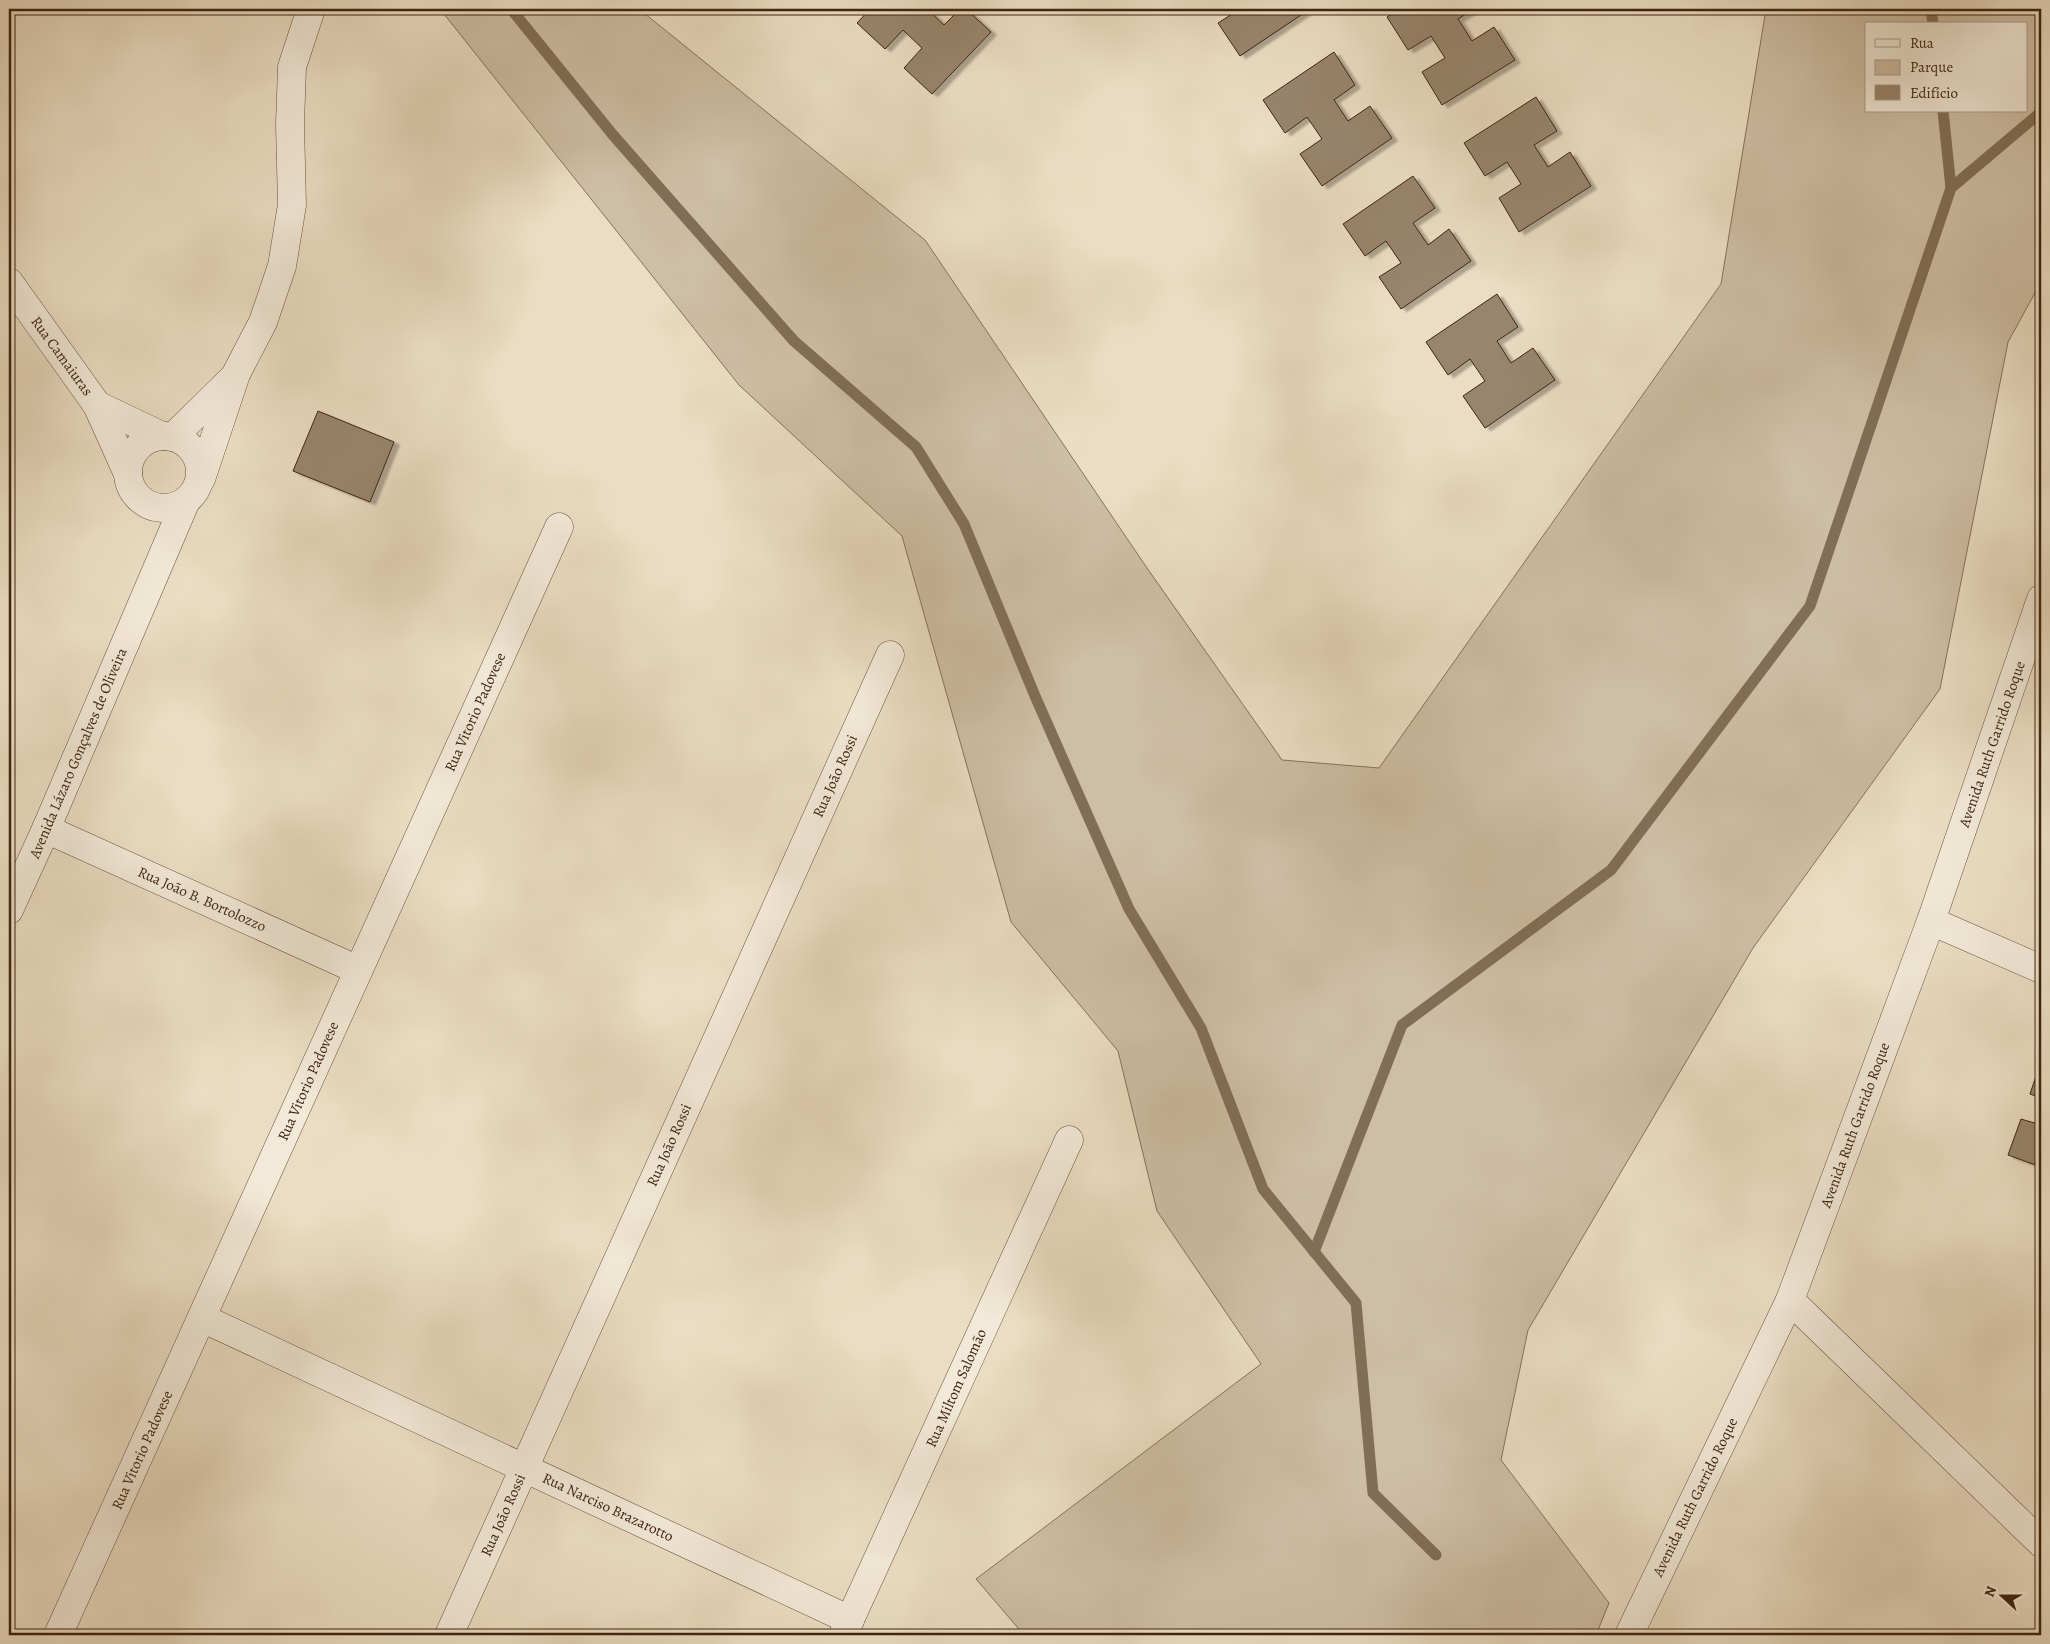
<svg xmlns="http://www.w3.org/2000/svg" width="2050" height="1644" viewBox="0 0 2050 1644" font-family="Alegreya,serif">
<defs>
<filter id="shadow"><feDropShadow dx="5.5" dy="3" stdDeviation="1" flood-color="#0004"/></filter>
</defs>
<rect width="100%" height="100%" fill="#ebddc3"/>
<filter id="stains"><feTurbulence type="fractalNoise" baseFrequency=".004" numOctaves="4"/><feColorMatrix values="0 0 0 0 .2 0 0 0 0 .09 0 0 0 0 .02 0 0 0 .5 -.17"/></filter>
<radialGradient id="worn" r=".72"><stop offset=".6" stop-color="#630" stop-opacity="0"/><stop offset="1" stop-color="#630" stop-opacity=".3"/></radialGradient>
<path fill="#cebea5" stroke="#86725b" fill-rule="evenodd" d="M440 9H639L925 240 1147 568 1282 760 1379 768 1721 284 1766 9H2036L2041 37V282L2008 342 1940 689 1753 948 1528 1330 1501 1460 1609 1603 1596 1635H1024L976 1579 1261 1364 1157 1211 1118 1051 1011 922 902 536 739 385ZM1866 24H2026V111H1866Z"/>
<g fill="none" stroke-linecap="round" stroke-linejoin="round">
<g stroke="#826e57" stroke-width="11">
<polyline points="511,9 613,135 794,341 916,447 964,524 1035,696 1129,909 1201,1028 1263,1189 1356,1303 1373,1493 1436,1555"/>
<polyline points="1931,9 1933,24"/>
<polyline points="1943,111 1951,188"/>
<polyline points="1314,1252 1402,1025 1611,870 1810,606 1951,188 2041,112"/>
</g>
</g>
<g fill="#98856e" stroke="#3e2511" filter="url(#shadow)">
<polygon points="870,9 927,9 944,25 960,9 966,9 991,32 932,94 904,68 922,48 903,30 885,49 857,23"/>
<polygon points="1240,9 1310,9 1240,56 1218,23"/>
<polygon points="1400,9 1474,9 1458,19 1472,41 1494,27 1515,60 1442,105 1422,72 1445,58 1431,36 1408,50 1387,17"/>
<polygon points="1334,52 1355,85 1334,100 1348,121 1370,106 1392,138 1322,186 1300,154 1322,139 1307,117 1285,133 1263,100"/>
<polygon points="1536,97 1557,131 1534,145 1548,167 1570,152 1591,186 1519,232 1499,198 1521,184 1507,162 1485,176 1464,143"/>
<polygon points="1413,176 1435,208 1413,223 1428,245 1449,229 1471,261 1401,309 1379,277 1401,263 1386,241 1365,256 1343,224"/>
<polygon points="1497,294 1518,327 1497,341 1511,363 1533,348 1555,380 1485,428 1463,396 1485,381 1470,359 1448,375 1426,342"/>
<polygon points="318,411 394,442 370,502 293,471"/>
<polygon points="2041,1061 2041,1098 2030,1094"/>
<polygon points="2021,1119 2041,1125 2041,1167 2008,1155"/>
</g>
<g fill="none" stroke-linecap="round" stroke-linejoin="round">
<defs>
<g id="minor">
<polyline points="9,282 97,405 128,474"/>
<polyline points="97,405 162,436"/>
<circle cx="164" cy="472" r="36"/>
<polyline points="173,437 232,379"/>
<polyline points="201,479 236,374 263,322 282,266 292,205 290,124 292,67 311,9"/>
<polyline points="46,829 358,970"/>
<polyline points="9,910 46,829 185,503"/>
<polyline points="1931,921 2041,969"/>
<polyline points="1790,1300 2041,1543"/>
<polyline points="202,1318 850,1620"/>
<polyline points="58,1635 559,527"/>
<polyline points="449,1635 890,655"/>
<polyline points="843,1635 1069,1140"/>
<polyline points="1629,1635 1790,1300 1931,921 2041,599"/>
</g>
</defs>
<use href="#minor" stroke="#69533e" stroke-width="29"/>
<use href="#minor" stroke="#f2e9d8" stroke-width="28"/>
</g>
<g text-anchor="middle" stroke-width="5" stroke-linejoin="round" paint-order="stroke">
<g font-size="15" fill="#3e2511" stroke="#f2e9d8">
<text transform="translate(62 356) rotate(54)" y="5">Rua Camaiuras</text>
<text transform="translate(475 712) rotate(-66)" y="5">Rua Vitorio Padovese</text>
<text transform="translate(1992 744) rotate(-71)" y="5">Avenida Ruth Garrido Roque</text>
<text transform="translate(78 753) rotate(-67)" y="5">Avenida Lázaro Gonçalves de Oliveira</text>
<text transform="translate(835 776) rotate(-66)" y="5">Rua João Rossi</text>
<text transform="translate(202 899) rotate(24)" y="5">Rua João B. Bortolozzo</text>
<text transform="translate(308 1081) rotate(-66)" y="5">Rua Vitorio Padovese</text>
<text transform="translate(1855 1125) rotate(-70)" y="5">Avenida Ruth Garrido Roque</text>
<text transform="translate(669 1145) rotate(-66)" y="5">Rua João Rossi</text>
<text transform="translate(956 1388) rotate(-66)" y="5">Rua Miltom Salomão</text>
<text transform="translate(142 1450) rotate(-66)" y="5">Rua Vitorio Padovese</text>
<text transform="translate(1695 1497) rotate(-64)" y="5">Avenida Ruth Garrido Roque</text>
<text transform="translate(608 1507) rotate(25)" y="5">Rua Narciso Brazarotto</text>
<text transform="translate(503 1515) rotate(-66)" y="5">Rua João Rossi</text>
</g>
</g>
<rect width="2050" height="1644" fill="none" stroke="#ebddc3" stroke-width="30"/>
<rect x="10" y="10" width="2030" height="1624" fill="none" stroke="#3e2511" stroke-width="2.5"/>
<rect x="15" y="15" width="2020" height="1614" fill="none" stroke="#3e2511"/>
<rect x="1865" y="22" width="162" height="90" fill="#f2e9d8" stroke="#aa9b88"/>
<rect x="1875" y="39" width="25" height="8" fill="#f2e9d8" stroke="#aa9b88"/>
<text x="1910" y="48" font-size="15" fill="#3e2511">Rua</text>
<rect x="1875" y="60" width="25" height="15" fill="#cebea5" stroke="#aa9b88"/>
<text x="1910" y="72" font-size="15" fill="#3e2511">Parque</text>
<rect x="1875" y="85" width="25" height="15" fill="#98856e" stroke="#aa9b88"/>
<text x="1910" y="98" font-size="15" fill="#3e2511">Edifício</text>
<g transform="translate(2002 1596) rotate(291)" stroke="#f2e9d8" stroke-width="4" paint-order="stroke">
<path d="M0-4L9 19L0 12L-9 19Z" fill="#3e2511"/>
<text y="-8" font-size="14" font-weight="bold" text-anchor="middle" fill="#3e2511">N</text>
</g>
<rect width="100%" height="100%" filter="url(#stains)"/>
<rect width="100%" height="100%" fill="url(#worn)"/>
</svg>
